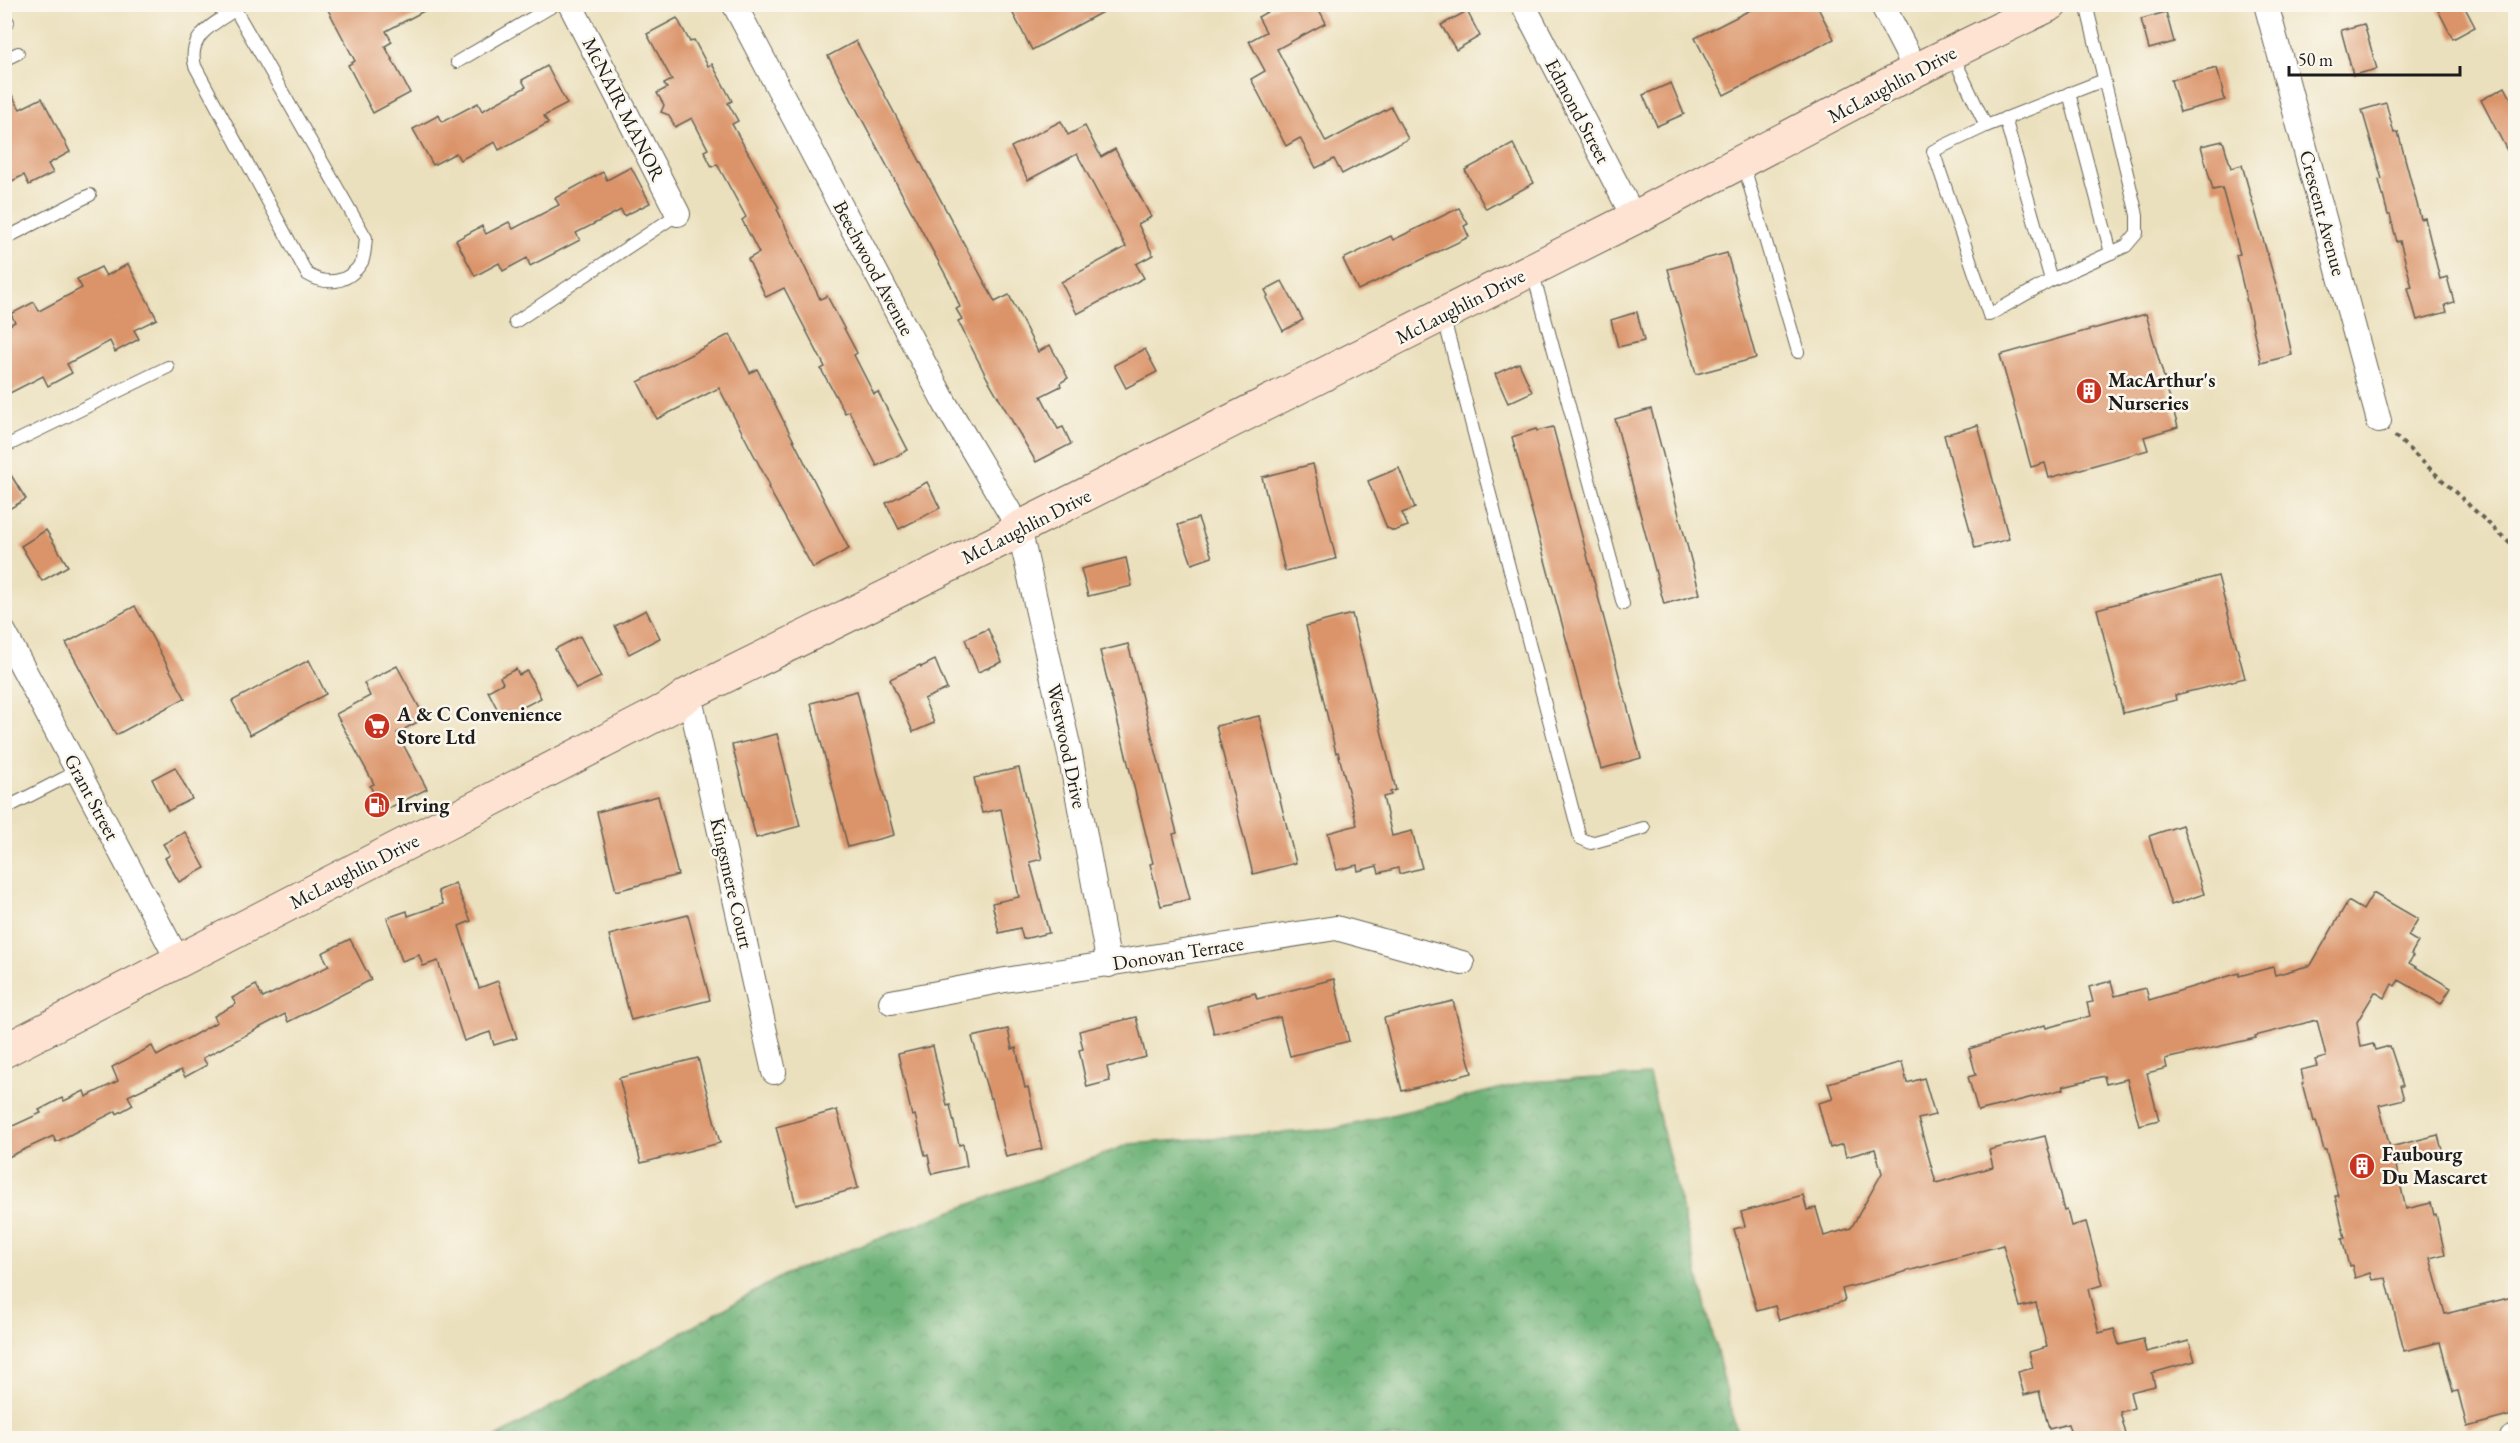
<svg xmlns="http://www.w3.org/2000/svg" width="2520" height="1443" viewBox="0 0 2520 1443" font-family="'EB Garamond',serif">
<defs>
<pattern id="forest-crowns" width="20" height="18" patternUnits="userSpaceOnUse" patternTransform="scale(1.5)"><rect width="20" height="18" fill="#6eb278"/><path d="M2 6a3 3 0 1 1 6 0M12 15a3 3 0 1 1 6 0" fill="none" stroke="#5a9062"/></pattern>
</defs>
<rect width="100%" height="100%" fill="#fbf7ec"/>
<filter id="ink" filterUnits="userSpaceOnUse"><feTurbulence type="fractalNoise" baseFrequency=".0167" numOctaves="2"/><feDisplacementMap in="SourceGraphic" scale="12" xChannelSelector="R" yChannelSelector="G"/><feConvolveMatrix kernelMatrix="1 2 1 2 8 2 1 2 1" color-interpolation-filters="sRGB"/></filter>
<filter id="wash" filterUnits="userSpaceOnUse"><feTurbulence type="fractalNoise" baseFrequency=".008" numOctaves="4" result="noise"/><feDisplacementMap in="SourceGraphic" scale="24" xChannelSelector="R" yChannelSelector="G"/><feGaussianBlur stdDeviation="1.35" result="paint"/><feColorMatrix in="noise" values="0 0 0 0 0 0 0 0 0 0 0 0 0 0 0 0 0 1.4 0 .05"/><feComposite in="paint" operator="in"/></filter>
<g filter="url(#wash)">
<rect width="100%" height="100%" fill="#ebe0bd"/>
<polygon fill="url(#forest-crowns)" stroke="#45674a" stroke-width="1.5" points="1649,1075 1738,1438 495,1438 786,1274 1130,1144 1334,1129 1527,1082"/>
<g id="blocks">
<g fill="#db946a">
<polygon points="325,4 437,4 386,31 392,42 385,46 410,93 373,113 348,65 355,61"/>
<polygon points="1008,4 1117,4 1032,50"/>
<polygon points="1281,4 1316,4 1326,23 1277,49 1326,142 1391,107 1408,139 1342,174 1334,159 1316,168 1300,138 1286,146 1251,79 1265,71 1249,41 1266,32 1258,17"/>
<polygon points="1762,4 1816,4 1834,39 1724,95 1695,38"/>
<polygon points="2448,4 2463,4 2475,27 2453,39 2438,10"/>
<polygon points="1467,11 1480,36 1456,50 1441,25"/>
<polygon points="2166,12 2174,42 2149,49 2141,19"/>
<polygon points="677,18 690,42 694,40 708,66 712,64 732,101 728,103 738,121 732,124 779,208 777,209 820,299 827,296 857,353 854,355 874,394 878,392 908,450 877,466 849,411 845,413 821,369 825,367 784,288 766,297 748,259 759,253 742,220 746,217 717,164 712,167 704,151 708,149 692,118 675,127 669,115 661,112 664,105 657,93 667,88 664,84 672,80 647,34"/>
<polygon points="2364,24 2377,69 2353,75 2341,30"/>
<polygon points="856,41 995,302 1009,295 1038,352 1050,345 1068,378 1060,383 1061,386 1041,396 1058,429 1063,427 1071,444 1036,462 987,378 958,321 962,319 956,309 960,307 951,285 828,56"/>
<polygon points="547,66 567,104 544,116 548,123 499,150 495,142 460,160 456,153 433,165 413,129 439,115 442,122 478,103 482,111 526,87 522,80"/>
<polygon points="2217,68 2225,100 2180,112 2171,80"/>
<polygon points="4,81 20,109 42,98 70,152 48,164 53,173 29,185 24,175 4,185"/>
<polygon points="1671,83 1684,114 1657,126 1643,95"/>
<polygon points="2505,87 2516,108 2516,168 2481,100"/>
<polygon points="2386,103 2394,133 2398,132 2421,219 2425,218 2440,279 2447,277 2454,302 2445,305 2447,312 2417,320 2408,288 2412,287 2400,241 2397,242 2390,215 2388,215 2379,180 2382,179 2362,110"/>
<polygon points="1061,121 1068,135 1085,126 1101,157 1115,149 1151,217 1138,224 1153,255 1136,264 1144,278 1077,314 1061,282 1126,247 1077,154 1028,180 1011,147"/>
<polygon points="2223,141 2231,168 2242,165 2279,295 2292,355 2261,363 2236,255 2240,254 2222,188 2213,190 2201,146"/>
<polygon points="1513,144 1534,183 1486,209 1465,170"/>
<polygon points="631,167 650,203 624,216 621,210 576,233 580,240 530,266 527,258 503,271 499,263 475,276 456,240 482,226 486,234 509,222 513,229 559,205 555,198 603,172 607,180"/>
<polygon points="1459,208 1468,224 1464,226 1469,237 1358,290 1343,259 1391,236 1393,240"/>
<polygon points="1727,253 1756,358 1696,374 1668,269"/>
<polygon points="128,264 157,319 134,330 139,339 115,352 110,341 67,364 72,373 48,386 43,376 4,396 4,328 15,322 11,314 34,302 39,311 82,288 77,279 101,267 106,276"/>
<polygon points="1282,281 1303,320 1283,331 1266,298 1268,296 1265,290"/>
<polygon points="1637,312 1644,341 1618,347 1611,320"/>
<polygon points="2146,314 2178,427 2144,437 2148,450 2049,478 2045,463 2031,467 2000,355"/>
<polygon points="730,334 750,373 757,369 849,549 813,568 768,487 770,486 766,478 719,388 657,419 638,382"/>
<polygon points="1145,349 1157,372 1126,388 1114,365"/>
<polygon points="1519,363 1532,392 1508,403 1495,374"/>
<polygon points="1651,409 1700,594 1664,604 1615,419"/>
<polygon points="1978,425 2009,539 1975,548 1944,435"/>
<polygon points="1553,427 1641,758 1601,769 1512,437 1536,429 1537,431"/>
<polygon points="4,464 26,499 4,512"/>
<polygon points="1313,464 1336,559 1285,571 1262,477"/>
<polygon points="1399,468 1415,508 1402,513 1408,526 1394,531 1387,528 1368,481"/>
<polygon points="927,482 940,508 899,529 886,503"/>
<polygon points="1198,518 1212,557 1192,564 1178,525"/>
<polygon points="46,530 68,566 42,581 21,546"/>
<polygon points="1126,558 1132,586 1088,596 1081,569"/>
<polygon points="2218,576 2245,678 2175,695 2176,700 2123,713 2097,609"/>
<polygon points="135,606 185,698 116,735 66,643"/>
<polygon points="646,610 660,638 629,654 615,626"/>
<polygon points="1352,614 1396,790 1390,792 1391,795 1383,797 1392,836 1412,831 1422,868 1399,874 1398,868 1379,873 1377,866 1358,871 1357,865 1337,870 1328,833 1357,825 1338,752 1336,753 1306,626"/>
<polygon points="988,629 1002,662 978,672 965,639"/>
<polygon points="580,636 601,677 576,689 555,649"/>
<polygon points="1128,644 1177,833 1173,834 1190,899 1161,906 1150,864 1153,863 1100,651"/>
<polygon points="309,660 326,694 250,735 232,701"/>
<polygon points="935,660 947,689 924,699 934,723 913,732 890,679 920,665 921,667"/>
<polygon points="397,666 425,718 397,733 427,789 383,811 370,786 374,784 336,714 370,696 364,683"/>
<polygon points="516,669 519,675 527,671 541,698 502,718 488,691 503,683 500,677"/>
<polygon points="857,691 894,835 848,847 811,703"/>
<polygon points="1259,716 1296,863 1253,874 1216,726"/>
<polygon points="777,734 800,826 756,838 732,745"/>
<polygon points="175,767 192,799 168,811 152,779"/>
<polygon points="1019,768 1042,859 1030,862 1049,933 1023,939 1020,928 999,933 992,903 1019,897 1001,809 982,813 974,778"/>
<polygon points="658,796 678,875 616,891 597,812"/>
<polygon points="2182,825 2204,894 2171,905 2149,836"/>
<polygon points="185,832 205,868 179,882 165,858 170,855 163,844"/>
<polygon points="455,883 471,921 459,926 479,988 498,981 517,1038 494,1045 490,1032 464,1041 438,961 423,966 419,955 402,961 387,918 407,911 408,916 443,904 438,891"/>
<polygon points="2373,893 2418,919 2408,936 2418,942 2411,954 2413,956 2409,963 2451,988 2441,1004 2399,980 2395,986 2392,984 2385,998 2375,992 2357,1022 2361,1047 2373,1044 2375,1050 2390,1046 2403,1086 2400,1086 2404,1099 2379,1105 2390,1147 2438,1135 2443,1154 2396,1166 2406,1209 2431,1203 2434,1215 2436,1214 2445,1254 2430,1258 2445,1314 2516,1296 2516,1414 2467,1427 2458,1391 2453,1392 2440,1342 2404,1351 2386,1278 2372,1280 2370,1273 2355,1278 2352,1265 2349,1266 2342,1239 2345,1238 2335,1196 2338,1196 2326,1150 2324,1150 2316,1121 2314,1122 2311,1109 2309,1110 2302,1083 2304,1083 2301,1070 2317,1066 2315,1060 2326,1057 2317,1020 2255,1036 2256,1038 2165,1059 2167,1068 2147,1073 2159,1120 2139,1125 2127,1079 2106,1084 2104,1076 2063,1086 2064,1089 1978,1111 1968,1077 1976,1075 1969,1049 2045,1025 2046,1028 2090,1016 2087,1003 2093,1002 2089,987 2111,981 2115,996 2146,988 2149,1000 2239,973 2239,976 2273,967 2275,975 2311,965 2348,901 2363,910"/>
<polygon points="688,915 710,1000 631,1020 609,935"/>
<polygon points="350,939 371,980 288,1022 285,1014 203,1058 207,1065 185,1077 181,1070 128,1096 133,1105 117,1114 116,1111 56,1142 53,1136 4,1159 4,1130 41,1113 39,1110 62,1098 64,1101 84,1091 86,1097 118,1081 112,1067 152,1046 157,1056 217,1022 214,1016 236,1004 232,998 256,985 263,998 329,966 322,953"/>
<polygon points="1334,979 1349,1041 1290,1056 1280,1017 1214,1034 1207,1006 1255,993 1257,999"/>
<polygon points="1453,1001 1472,1073 1402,1091 1384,1018"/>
<polygon points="1136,1017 1146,1057 1107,1067 1110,1081 1087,1087 1079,1050 1083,1049 1079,1031"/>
<polygon points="1008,1029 1012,1049 1016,1048 1025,1088 1028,1087 1042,1149 1006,1157 992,1098 990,1098 972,1037"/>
<polygon points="933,1046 947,1106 950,1105 959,1145 963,1144 967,1166 932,1174 928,1155 925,1155 915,1115 912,1116 898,1054"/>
<polygon points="698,1058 720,1143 641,1163 619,1078"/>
<polygon points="1902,1062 1907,1083 1924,1078 1935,1115 1918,1119 1936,1183 1993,1167 1989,1150 2045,1136 2064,1211 2067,1210 2071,1226 2086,1222 2103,1285 2088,1289 2099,1333 2114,1329 2119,1345 2143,1339 2146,1352 2189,1341 2195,1361 2152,1373 2155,1386 2130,1392 2134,1408 2120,1412 2127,1438 2072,1438 2068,1424 2049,1429 2039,1391 2024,1395 2018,1372 2033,1368 2029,1352 2047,1347 2036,1303 2020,1307 2003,1245 1842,1289 1845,1301 1779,1320 1775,1306 1757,1311 1734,1229 1745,1226 1741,1212 1803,1195 1807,1210 1816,1208 1824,1236 1851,1228 1882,1173 1875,1149 1846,1157 1843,1144 1830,1148 1818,1103 1833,1099 1828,1083"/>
<polygon points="837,1110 858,1188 796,1205 776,1127"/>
</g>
</g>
</g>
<g filter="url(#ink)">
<use href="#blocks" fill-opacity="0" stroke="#646154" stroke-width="1.5"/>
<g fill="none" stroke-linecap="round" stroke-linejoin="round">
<defs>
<g id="lane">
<path d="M232 4 366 238C365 246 365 256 362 262 348 284 327 286 307 274L195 66C187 36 213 24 235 10"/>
<polyline points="2086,4 2137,215 2137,233 2126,246 2051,280 1989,315 1933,151 1986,126 2104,80"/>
<polyline points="4,24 8,22"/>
<polyline points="1952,54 1986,126"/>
<polyline points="4,60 18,53"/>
<polyline points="457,62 556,4"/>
<polyline points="2069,93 2111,253"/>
<polyline points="2005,118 2051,280"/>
<polyline points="1743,163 1798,352"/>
<polyline points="4,239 90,195"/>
<polyline points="1532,270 1623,604"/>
<polyline points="1443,315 1580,838 1591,843 1644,828"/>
<polyline points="515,322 678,214"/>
<polyline points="4,447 168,367"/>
<polyline points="4,809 78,771"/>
</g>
<g id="street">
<polyline points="570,4 678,214"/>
<polyline points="734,4 946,405 1019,528 1070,754 1109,965"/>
<polyline points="1523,4 1634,218"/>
<polyline points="1882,4 1916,70"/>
<polyline points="2266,4 2379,421"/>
<polyline points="4,632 179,962"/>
<polyline points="689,694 774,1072"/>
<polyline points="891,1002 1005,980 1336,928 1462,963"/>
<polyline points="2512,1438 2516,1437"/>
</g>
<polyline id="secondary" points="4,1051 671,707 689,694 1005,538 1019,528 1634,218 1916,70 2051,4"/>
</defs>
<use href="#lane" stroke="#646154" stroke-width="14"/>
<use href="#street" stroke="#646154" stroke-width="26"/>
<use href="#secondary" stroke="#646154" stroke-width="35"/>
<polyline stroke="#646154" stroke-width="4" stroke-dasharray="4.5 4.5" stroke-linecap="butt" points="2395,436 2516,549"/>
<use href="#lane" stroke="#fff" stroke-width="12"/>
<use href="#street" stroke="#fff" stroke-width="24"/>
<use href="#secondary" stroke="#fee3d2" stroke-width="33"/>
</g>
</g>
<defs>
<symbol id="building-disc" viewBox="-11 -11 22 22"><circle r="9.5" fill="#c8321e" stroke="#fbf7ec"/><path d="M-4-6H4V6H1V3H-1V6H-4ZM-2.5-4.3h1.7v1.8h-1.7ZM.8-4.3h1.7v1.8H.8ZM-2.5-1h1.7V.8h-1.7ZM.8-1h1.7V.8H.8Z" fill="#fff"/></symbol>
<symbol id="supermarket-disc" viewBox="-11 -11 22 22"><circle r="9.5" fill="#c8321e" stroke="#fbf7ec"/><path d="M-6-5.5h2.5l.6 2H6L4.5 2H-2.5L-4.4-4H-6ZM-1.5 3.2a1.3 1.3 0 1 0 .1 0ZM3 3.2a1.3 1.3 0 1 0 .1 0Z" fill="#fff"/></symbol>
<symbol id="fuel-disc" viewBox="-11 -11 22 22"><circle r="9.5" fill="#c8321e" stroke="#fbf7ec"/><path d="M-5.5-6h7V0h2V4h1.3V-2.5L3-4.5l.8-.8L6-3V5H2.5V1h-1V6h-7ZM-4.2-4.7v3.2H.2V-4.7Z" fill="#fff"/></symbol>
</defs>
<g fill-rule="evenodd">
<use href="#building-disc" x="2074" y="376" width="30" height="30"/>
<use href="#supermarket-disc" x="362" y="711" width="30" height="30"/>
<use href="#fuel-disc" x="362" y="790" width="30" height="30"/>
<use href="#building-disc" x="2347" y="1151" width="30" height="30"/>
</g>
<g text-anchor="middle" stroke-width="5" stroke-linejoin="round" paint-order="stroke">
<g font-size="20" fill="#1c1c1c" stroke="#fbf7ec">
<text transform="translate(1892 84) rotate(-28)" y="7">McLaughlin Drive</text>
<text transform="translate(624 109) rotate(63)" y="7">McNAIR MANOR</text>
<text transform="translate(1578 111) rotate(62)" y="7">Edmond Street</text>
<text transform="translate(2323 213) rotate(75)" y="7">Crescent Avenue</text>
<text transform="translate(874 268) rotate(62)" y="7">Beechwood Avenue</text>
<text transform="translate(1460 306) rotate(-27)" y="7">McLaughlin Drive</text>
<text transform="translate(1026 526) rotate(-27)" y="7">McLaughlin Drive</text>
<text transform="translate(1067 746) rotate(78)" y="7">Westwood Drive</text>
<text transform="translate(92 797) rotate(62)" y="7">Grant Street</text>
<text transform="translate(354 871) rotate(-27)" y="7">McLaughlin Drive</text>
<text transform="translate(732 883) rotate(77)" y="7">Kingsmere Court</text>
<text transform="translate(1178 953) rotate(-9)" y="7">Donovan Terrace</text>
</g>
<g font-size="20" font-weight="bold" fill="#1c1c1c" stroke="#fbf7ec" text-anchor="start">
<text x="2108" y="387">MacArthur's<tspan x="2108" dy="23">Nurseries</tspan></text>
<text x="397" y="721">A &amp; C Convenience<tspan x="397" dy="23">Store Ltd</tspan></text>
<text x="397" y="812">Irving</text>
<text x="2382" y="1161">Faubourg<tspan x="2382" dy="23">Du Mascaret</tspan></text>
</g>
</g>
<rect width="2520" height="1443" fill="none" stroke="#fbf7ec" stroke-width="24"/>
<path d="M2289 66v9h171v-9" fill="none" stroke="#1c1c1c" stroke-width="3"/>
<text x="2298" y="66" font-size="18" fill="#1c1c1c" stroke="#fbf7ec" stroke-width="4.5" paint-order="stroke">50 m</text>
</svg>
